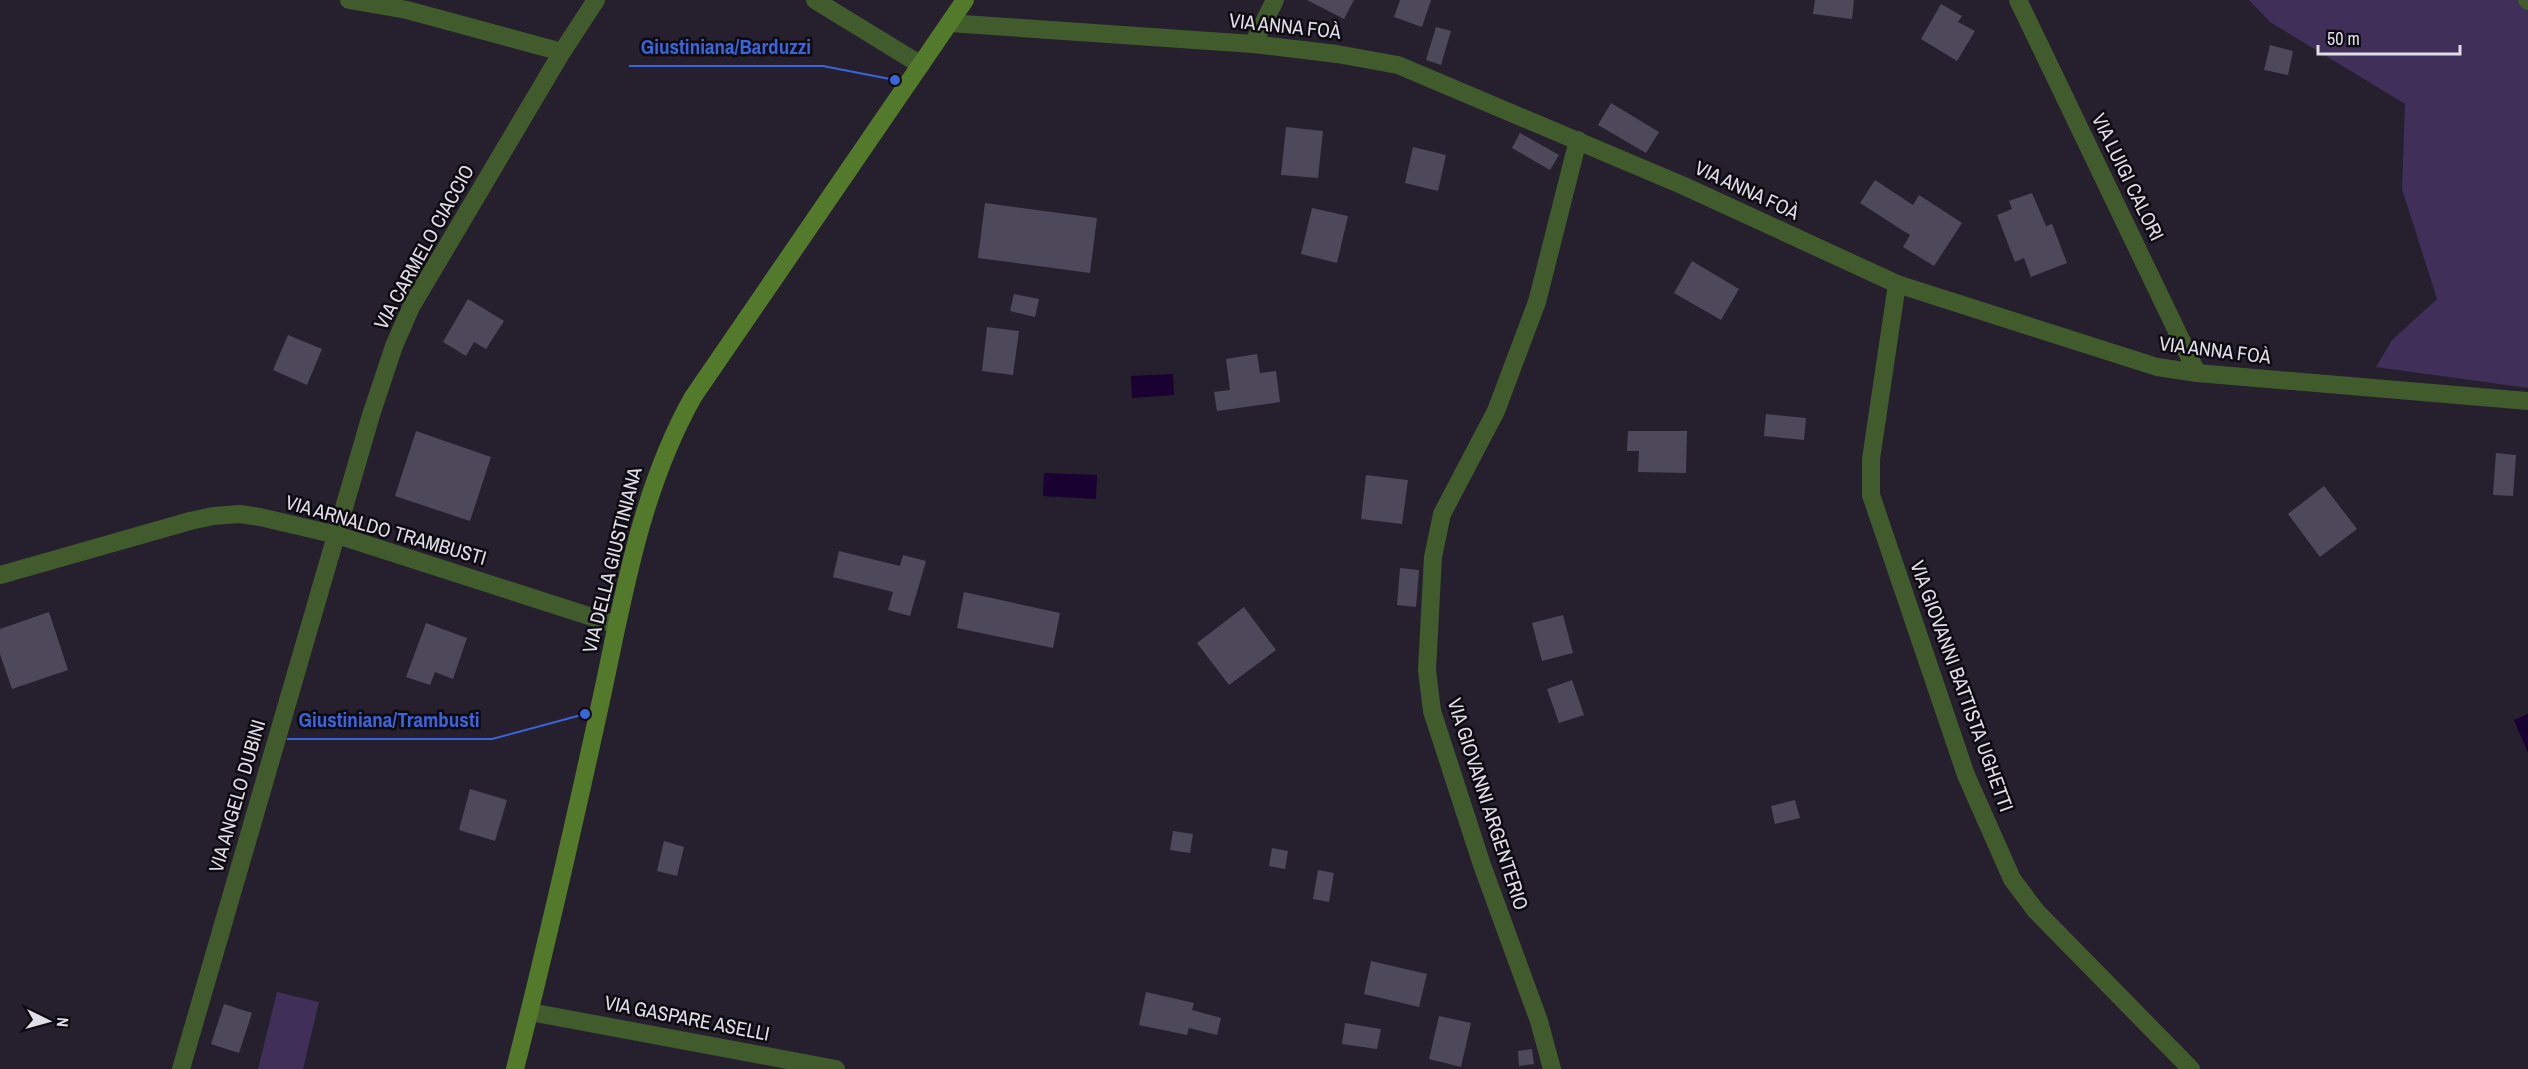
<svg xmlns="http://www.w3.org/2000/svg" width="2528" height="1069" viewBox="0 0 2528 1069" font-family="'Archivo Narrow',sans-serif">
<rect width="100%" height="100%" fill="#251f2e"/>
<g fill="#3f2f59">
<polygon points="2249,0 2528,0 2528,388 2376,367 2392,340 2437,299 2402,189 2405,104 2270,22"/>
<polygon points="277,992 319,1002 303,1069 258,1069"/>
</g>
<g fill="#190132">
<polygon points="1173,374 1174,395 1132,398 1131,376"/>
<polygon points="1044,473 1097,475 1096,499 1043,496"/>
<polygon points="2528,714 2528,753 2514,720"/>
</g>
<g fill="#4e495a">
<polygon points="1307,0 1354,0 1344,19"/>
<polygon points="1400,0 1431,0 1422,27 1394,17"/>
<polygon points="1815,0 1854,0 1852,19 1813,14"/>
<polygon points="1941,4 1962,16 1958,22 1975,31 1957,61 1921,39"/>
<polygon points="1436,27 1451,31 1441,65 1426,60"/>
<polygon points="2270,45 2293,51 2288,75 2264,70"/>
<polygon points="1611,103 1659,132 1646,153 1598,125"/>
<polygon points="1286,127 1323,131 1318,178 1281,175"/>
<polygon points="1520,133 1559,155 1550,170 1512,148"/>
<polygon points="1413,147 1446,155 1438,191 1405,183"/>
<polygon points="1875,180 1913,205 1919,195 1962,223 1934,266 1903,247 1910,235 1860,203"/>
<polygon points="2032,193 2046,226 2052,224 2067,263 2031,277 2024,258 2015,262 1997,215 2012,209 2009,201"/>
<polygon points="985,203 1097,218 1090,273 978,258"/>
<polygon points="1312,208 1348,216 1337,263 1301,254"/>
<polygon points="1692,261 1739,289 1721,320 1674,293"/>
<polygon points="1014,294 1039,299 1035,317 1010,311"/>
<polygon points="468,299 504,321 486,349 474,342 466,356 443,342"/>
<polygon points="987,327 1019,331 1013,375 982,371"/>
<polygon points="288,335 322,349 307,385 273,370"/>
<polygon points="1257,354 1260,373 1276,371 1280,402 1217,411 1214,392 1230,390 1226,359"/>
<polygon points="1766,414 1806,418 1804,440 1764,436"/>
<polygon points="416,431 491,457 470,521 395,496"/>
<polygon points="1628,431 1687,431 1686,473 1638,472 1639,451 1627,451"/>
<polygon points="2496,453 2516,455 2513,496 2493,495"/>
<polygon points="1366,475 1408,480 1402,524 1361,519"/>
<polygon points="2324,486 2357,529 2320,557 2288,514"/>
<polygon points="839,551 900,566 903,555 926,561 910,616 888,610 893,592 833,577"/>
<polygon points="1400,568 1419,570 1416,607 1397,605"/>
<polygon points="964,592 1060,613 1053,648 957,628"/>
<polygon points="1244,607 1276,650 1229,685 1197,643"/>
<polygon points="49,612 68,670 12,689 0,654 0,629"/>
<polygon points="1563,615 1573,653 1542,661 1532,623"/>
<polygon points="426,623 467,638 453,679 435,672 430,685 406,677"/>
<polygon points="1572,680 1584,715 1559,723 1547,689"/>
<polygon points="470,789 507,800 495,841 459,830"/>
<polygon points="1795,800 1800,818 1775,824 1771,806"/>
<polygon points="1173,831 1193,834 1190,853 1170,850"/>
<polygon points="664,841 684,847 677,876 657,871"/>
<polygon points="1272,848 1288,851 1285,869 1269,866"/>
<polygon points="1318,870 1334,873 1329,902 1313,899"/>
<polygon points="1371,961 1427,974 1419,1007 1364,994"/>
<polygon points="1146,992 1194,1003 1192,1010 1221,1018 1217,1035 1189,1028 1187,1035 1139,1025"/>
<polygon points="224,1004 252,1013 239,1053 211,1044"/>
<polygon points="1439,1016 1471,1023 1461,1067 1429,1059"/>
<polygon points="1345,1023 1381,1029 1377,1049 1342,1044"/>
<polygon points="1532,1049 1534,1064 1519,1066 1518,1051"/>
</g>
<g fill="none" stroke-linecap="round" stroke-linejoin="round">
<g stroke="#425b2c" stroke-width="18">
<polyline points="349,0 407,10 562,52"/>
<polyline points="815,0 921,65"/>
<polyline points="2018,0 2197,373"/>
<polyline points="2527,0 2528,1"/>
<polyline points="949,23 1253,44 1337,54 1398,65 1684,186 1897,284 2157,367 2197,373 2528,401"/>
<polyline points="1253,44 1275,0"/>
<polyline points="1897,284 1871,459 1871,495 1966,775 2012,879 2036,911 2191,1069"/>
<polyline points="0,575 190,521 213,516 240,514 260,517 337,535 617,625"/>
<polyline points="530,1012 836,1069"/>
<polyline points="181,1069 371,415 394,346 411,307 562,52 596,0"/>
<polyline points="1552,1069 1539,1021 1482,865 1432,711 1427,670 1433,557 1442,514 1496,411 1537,302 1578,140"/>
</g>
<path stroke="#537a2b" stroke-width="18" d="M515 1069C545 951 572 833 598 714 622 606 638 495 693 397L965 0"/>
</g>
<g text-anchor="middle" stroke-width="5" stroke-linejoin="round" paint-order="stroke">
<g font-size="20" fill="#e1dee8" stroke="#0d0a11">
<text transform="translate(1285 26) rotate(6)" y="7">VIA ANNA FOÀ</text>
<text transform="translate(2128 177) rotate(64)" y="7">VIA LUIGI CALORI</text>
<text transform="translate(1747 190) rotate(25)" y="7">VIA ANNA FOÀ</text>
<text transform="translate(424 247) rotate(-61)" y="7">VIA CARMELO CIACCIO</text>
<text transform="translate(2215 350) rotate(7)" y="7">VIA ANNA FOÀ</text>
<text transform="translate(386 530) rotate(16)" y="7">VIA ARNALDO TRAMBUSTI</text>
<text transform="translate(612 560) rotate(-76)" y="7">VIA DELLA GIUSTINIANA</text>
<text transform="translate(1962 686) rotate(70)" y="7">VIA GIOVANNI BATTISTA UGHETTI</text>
<text transform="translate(237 796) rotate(-74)" y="7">VIA ANGELO DUBINI</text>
<text transform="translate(1488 804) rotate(72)" y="7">VIA GIOVANNI ARGENTERIO</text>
<text transform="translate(687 1018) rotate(11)" y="7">VIA GASPARE ASELLI</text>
</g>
</g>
<path fill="none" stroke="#3a64da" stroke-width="2" d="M895 80L823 66H629M585 714L492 739H287"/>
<g fill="#3a64da" stroke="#0d0a11" stroke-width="2">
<circle cx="895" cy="80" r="6"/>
<circle cx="585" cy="714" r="6"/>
</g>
<g font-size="21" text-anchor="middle" font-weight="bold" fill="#3a64da" stroke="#0d0a11" stroke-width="5" stroke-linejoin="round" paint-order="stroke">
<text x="726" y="54">Giustiniana/Barduzzi</text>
<text x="389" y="727">Giustiniana/Trambusti</text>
</g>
<g transform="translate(48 1021) rotate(95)" stroke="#0d0a11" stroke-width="4.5" paint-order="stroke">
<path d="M0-4.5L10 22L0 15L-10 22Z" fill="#e1dee8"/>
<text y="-9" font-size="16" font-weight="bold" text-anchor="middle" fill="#e1dee8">N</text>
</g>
<path d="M2318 45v9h142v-9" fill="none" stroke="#e1dee8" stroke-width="3"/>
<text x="2327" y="45" font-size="18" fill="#e1dee8" stroke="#0d0a11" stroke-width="4.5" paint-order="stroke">50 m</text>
</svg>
